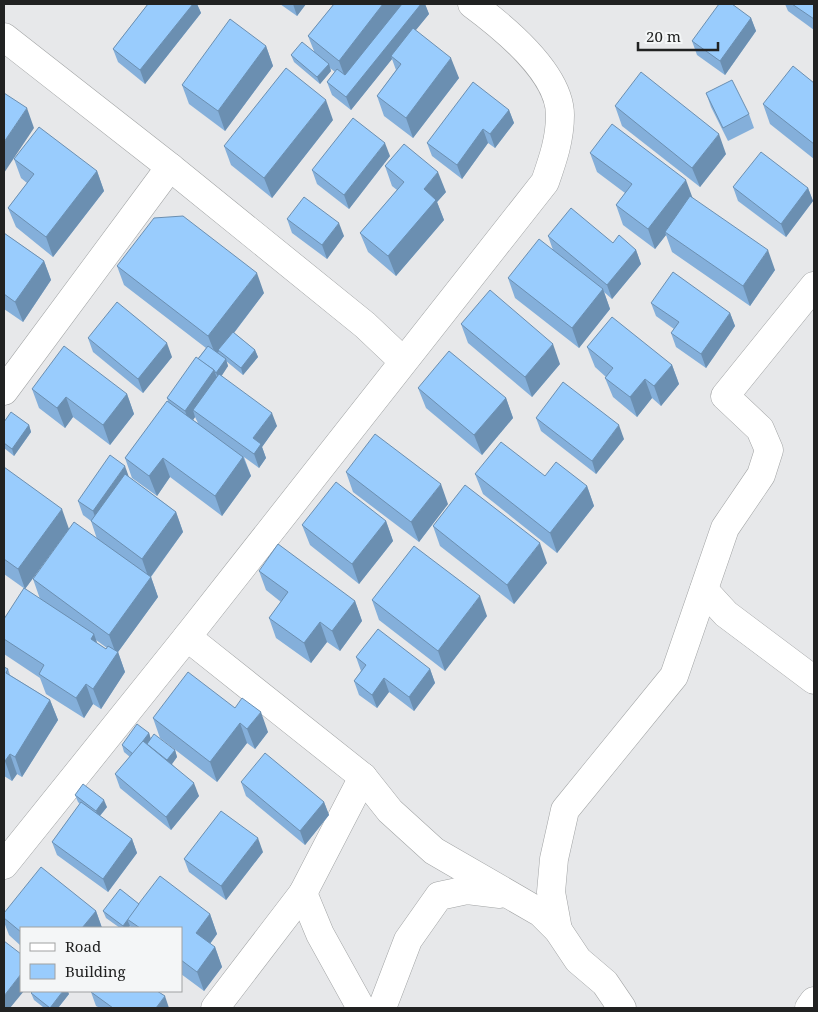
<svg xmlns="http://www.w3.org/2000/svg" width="818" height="1012" viewBox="0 0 818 1012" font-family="'Noto Serif',serif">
<rect width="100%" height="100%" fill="#e7e8ea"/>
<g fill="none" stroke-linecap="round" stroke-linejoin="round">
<defs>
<g id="minor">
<polyline points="4,37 170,167 365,325 402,360"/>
<polyline points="4,391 170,167"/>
<polyline points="704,590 726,614 814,680"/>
<polyline points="187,637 363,777 390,811 434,851 541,913 558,930 578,960 605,983 622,1008"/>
<path d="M4 865 187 637 545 182C553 159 560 139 560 115 560 73 503 27 472 4"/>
<polyline points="303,893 320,934 361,1008"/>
<polyline points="558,930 551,892 554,859 565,810 674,676 725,528 761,475 769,450 760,429 725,396 814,286"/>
<polyline points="215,1008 303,893 363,777"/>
<polyline points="382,1008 408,940 439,896 467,890 500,894"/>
</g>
<polyline id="major" points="809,1008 814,1001"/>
</defs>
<use href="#minor" stroke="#a2a4a5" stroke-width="29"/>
<use href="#major" stroke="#a2a4a5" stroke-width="29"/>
<use href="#minor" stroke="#fff" stroke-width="28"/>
<use href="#major" stroke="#fff" stroke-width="28"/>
</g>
<g fill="#84afda" fill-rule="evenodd">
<polygon points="148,4 197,4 201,13 145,84 118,62 113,49"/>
<polygon points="280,4 306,4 297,16"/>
<polygon points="334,4 425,4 429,14 415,31 459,78 413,138 384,116 377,96 396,70 392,59 351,110 332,95 327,82 335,72 330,68 331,71 320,84 294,62 291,55 314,51 308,36"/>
<polygon points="785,4 814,4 814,30 788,11"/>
<polygon points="751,18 756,31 725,75 697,55 692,41"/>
<polygon points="266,46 273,66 225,131 189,104 182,85"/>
<polygon points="814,83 814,159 770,124 763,104"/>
<polygon points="706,93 749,114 754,128 728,141 711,107"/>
<polygon points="615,106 726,154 700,187 622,126"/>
<polygon points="509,110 514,123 495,148 488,143 462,179 432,156 427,143"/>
<polygon points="333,120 272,198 231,165 224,146"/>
<polygon points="590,153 692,198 775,270 750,306 672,252 666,235 655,249 623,225 616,205 625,193 597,172"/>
<polygon points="390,156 349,209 317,184 312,170"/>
<polygon points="14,159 97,171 104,191 53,257 16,227 8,208 27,183 21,178"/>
<polygon points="385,166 446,192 437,202 444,220 396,276 368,252 360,233 397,190 392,186"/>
<polygon points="733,187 808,188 813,201 786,237 738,201"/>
<polygon points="287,219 344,236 327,259 292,233"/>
<polygon points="4,233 44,261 51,280 23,322 4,309"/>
<polygon points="548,236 613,243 636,250 641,264 612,299 604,292 610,309 579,348 515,298 508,278 553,250"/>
<path d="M117 266 264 293 234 333 255 350 258 357 243 375 226 361 228 366 221 376 277 426 262 447 266 458 259 468 244 457 251 476 222 516 170 477 157 496 132 478 125 458 168 401 167 398 206 348 124 285ZM195 417 198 423 193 420Z"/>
<polygon points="651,303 730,313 735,326 706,368 676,347 671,333 674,329 656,316"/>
<polygon points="461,324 560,364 532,397 468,343"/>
<polygon points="88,338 172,357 143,393 93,352"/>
<polygon points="587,347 672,365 679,384 661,406 652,398 637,417 613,397 605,378 606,377 595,367"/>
<polygon points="418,388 506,398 513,418 482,455 426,408"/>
<polygon points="32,389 127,394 134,414 110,445 73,417 65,428 39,408"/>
<polygon points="536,418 624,439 596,474 541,431"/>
<polygon points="4,422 29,425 31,432 14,456 4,448"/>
<polygon points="4,467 69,529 25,589 4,574"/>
<polygon points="346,472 448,504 419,542 353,492"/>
<polygon points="475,474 545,476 587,486 594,506 557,553 483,494"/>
<path d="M129 477 176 512 183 532 151 577 158 597 118 652 125 672 101 709 93 704 84 718 46 694 40 678 4 654V619L40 599 33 579 97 539 91 521 83 515 78 501ZM96 640 107 648 106 649 97 643Z"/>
<polygon points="386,521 393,541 359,584 310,545 302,525"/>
<polygon points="433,526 547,563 514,604 440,546"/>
<polygon points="259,571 355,601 362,621 340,651 327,642 311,663 276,638 269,618 281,602 266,590"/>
<polygon points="372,600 487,616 445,671 379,620"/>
<polygon points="356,657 430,669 435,683 414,711 389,692 377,708 359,695 354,681 361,671"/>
<polygon points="4,667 8,669 10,675 50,700 58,720 22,777 17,774 12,781 4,776"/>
<polygon points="235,708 268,732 255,749 247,743 217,782 160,738 153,718"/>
<polygon points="149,733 151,739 175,750 177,757 172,764 199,796 171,830 120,788 115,774 130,757 124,752 122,745"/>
<polygon points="241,782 324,802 329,815 305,845 246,796"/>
<polygon points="75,795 107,807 100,816 132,839 137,853 108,892 57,855 52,842 80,804 78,802"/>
<polygon points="263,852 226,900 189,872 184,859"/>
<polygon points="139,904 210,914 217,934 210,944 215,947 222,967 204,991 181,974 181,928 131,928 130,926 128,928 120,928 106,918 103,911"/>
<polygon points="96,911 102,928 21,928 21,946 9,935 4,922 4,913"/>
<polygon points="91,992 169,1008 100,1008 96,1006"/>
<polygon points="31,993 69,994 58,1008 42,1008 43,1007 34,1000"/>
</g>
<g fill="#6b8fb1">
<polygon points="193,4 197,4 201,13 145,84 140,70"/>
<polygon points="293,4 306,4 297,16"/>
<polygon points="383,4 400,4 402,10 346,80 339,61"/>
<polygon points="421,4 425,4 429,14 393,58 391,56 392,59 351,110 346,97"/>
<polygon points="751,18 756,31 725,75 720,61"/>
<polygon points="266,46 273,66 225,131 218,111"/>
<polygon points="451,58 459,78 413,138 406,118"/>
<polygon points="329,64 331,71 320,84 317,77"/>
<polygon points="326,100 333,120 272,198 264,178"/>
<polygon points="27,108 34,128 4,173 4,142"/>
<polygon points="509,110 514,123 495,148 490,134"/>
<polygon points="483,129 488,143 462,179 457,165"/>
<polygon points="719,134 726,154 700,187 692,168"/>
<polygon points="385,143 390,156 349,209 344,195"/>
<polygon points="97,171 104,191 53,257 46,237"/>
<polygon points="438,172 446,192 437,202 444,220 396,276 388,256 424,189"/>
<polygon points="686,180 693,199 665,232 666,235 655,249 648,229"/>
<polygon points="808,188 813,201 786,237 781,224"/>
<polygon points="339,223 344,236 327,259 322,245"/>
<polygon points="636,250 641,264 612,299 607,285"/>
<polygon points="768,250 775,270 750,306 743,286"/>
<polygon points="44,261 51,280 23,322 15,302"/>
<polygon points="257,273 264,293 220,351 218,350 219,351 216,356 208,336"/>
<polygon points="603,289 610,309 579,348 572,328"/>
<polygon points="730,313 735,326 706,368 701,354"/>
<polygon points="167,343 172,357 143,393 138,379"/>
<polygon points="553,344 560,364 532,397 525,377"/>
<polygon points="255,350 258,357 243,375 241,368"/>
<polygon points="226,359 228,366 219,380 216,373"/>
<polygon points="672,365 679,384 661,406 654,386"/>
<polygon points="214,370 219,383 193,410 195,417 190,425 185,411"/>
<polygon points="645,379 652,398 637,417 630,397"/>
<polygon points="127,394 134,414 110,445 103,425"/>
<polygon points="66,397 73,417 65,428 57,408"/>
<polygon points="506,398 513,418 482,455 474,435"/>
<polygon points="272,413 277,426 262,447 266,458 259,468 254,454 253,438"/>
<polygon points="29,425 31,432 14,456 12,449"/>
<polygon points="619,425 624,439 596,474 592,461"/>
<polygon points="243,457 251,476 222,516 215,496"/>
<polygon points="163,458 170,477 157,496 149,476"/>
<polygon points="125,466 130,480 98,525 93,511"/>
<polygon points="441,484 448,504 419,542 411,522"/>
<polygon points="587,486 594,506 557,553 550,533"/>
<polygon points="62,509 69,529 25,589 18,569"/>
<polygon points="176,512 183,532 149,579 142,559"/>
<polygon points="386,521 393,541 359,584 352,564"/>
<polygon points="540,543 547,563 514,604 507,585"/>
<polygon points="151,577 158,597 118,652 125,672 101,709 93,689 116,654 109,635"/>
<polygon points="480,596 487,616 445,671 438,651"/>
<polygon points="355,601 362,621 340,651 332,631"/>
<polygon points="320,622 327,642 311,663 304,643"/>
<polygon points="94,634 101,654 91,639"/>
<polygon points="430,669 435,683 414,711 409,697"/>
<polygon points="384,678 389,692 377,708 372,695"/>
<polygon points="86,684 93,704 84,718 76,698"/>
<polygon points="50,700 58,720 22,777 15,757"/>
<polygon points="261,712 268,732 255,749 247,729"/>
<polygon points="240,723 247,743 217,782 210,762"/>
<polygon points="149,733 151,740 135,761 133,754"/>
<polygon points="175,750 177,757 169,768 166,761"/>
<polygon points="10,754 17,774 12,781 5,761"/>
<polygon points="194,783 199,796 171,830 166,817"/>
<polygon points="104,800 107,807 98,818 96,811"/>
<polygon points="324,802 329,815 305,845 300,831"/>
<polygon points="258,838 263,852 226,900 221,886"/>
<polygon points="132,839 137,853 108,892 103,879"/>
<polygon points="96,911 102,928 82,928"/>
<polygon points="210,914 217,934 203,953 196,933"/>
<polygon points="127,919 130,926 128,928 124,928 123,926"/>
<polygon points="215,947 222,967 204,991 197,972"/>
<polygon points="21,974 21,991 24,991 10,1008 4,1008 4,996"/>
<polygon points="63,991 68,991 69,994 58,1008 50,1008"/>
<polygon points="165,996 169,1008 156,1008"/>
</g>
<g fill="#99ccfd" stroke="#6b8fb1">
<polygon points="148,4 193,4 140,70 113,49"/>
<polygon points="334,4 383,4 339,61 308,36"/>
<polygon points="402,4 421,4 346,97 327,82 337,69 345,75"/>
<polygon points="719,4 732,4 751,18 720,61 692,41"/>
<polygon points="792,4 814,4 814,19"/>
<polygon points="230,19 266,46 218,111 182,85"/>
<polygon points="413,28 451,58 406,118 377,96 401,64 391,56"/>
<polygon points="302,42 329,64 317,77 291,55"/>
<polygon points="793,66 814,83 814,144 763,104"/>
<polygon points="286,68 326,100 264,178 224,146"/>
<polygon points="641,72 719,134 692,168 615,106"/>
<polygon points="732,80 749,114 723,128 706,93"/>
<polygon points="473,82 509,110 490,134 483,129 457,165 427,143"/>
<polygon points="4,93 27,108 4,142"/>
<polygon points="353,118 385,143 344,195 312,170"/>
<polygon points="612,124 686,180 648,229 616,205 632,184 590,153"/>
<polygon points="39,127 97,171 46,237 8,208 34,174 14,159"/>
<polygon points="404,144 438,172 424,189 436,200 388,256 360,233 404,182 385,166"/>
<polygon points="761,152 808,188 781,224 733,187"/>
<polygon points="690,196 768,250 743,286 665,232"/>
<polygon points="304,197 339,223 322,245 287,219"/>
<polygon points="571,208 613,243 619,235 636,250 607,285 548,236"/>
<polygon points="183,216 257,273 208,336 117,266 154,218"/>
<polygon points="4,233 44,261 15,302 4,294"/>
<polygon points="539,239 603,289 572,328 508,278"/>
<polygon points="673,272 730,313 701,354 671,333 679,322 651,303"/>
<polygon points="490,290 553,344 525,377 461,324"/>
<polygon points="117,302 167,343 138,379 88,338"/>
<polygon points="612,317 672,365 654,386 645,379 630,397 605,378 613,368 587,347"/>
<polygon points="233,332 255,350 241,368 218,350"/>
<polygon points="64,346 127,394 103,425 66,397 57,408 32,389"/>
<polygon points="208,346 226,359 216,373 214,370 198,359"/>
<polygon points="449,351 506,398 474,435 418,388"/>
<polygon points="196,357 214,370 185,411 167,398"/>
<polygon points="219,374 272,413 253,438 261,444 254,454 193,410"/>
<polygon points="563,382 619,425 592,461 536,418"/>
<polygon points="167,401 243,457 215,496 163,458 149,476 125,458"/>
<polygon points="11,412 29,425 12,449 4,443 4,422"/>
<polygon points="375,434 441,484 411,522 346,472"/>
<polygon points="501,442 545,476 556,462 587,486 550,533 475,474"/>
<polygon points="110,455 125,466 93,511 78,501"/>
<polygon points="4,467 62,509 18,569 4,559"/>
<polygon points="125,474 176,512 142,559 91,521"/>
<polygon points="336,482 386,521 352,564 302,525"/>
<polygon points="465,485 540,543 507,585 433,526"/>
<polygon points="74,522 151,577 109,635 33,579"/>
<polygon points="278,544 355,601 332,631 320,622 304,643 269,618 288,592 259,571"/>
<polygon points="414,546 480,596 438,651 372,600"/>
<polygon points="24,588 94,634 91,639 106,649 108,646 118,652 93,689 86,684 76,698 39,674 44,665 4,639 4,619"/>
<polygon points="378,629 430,669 409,697 384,678 372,695 354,681 366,665 356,657"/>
<polygon points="4,667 8,669 6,673 50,700 15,757 10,754 5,761 4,761"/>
<polygon points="188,672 235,708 242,698 261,712 247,729 240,723 210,762 153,718"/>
<polygon points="137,724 149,733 133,754 122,745"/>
<polygon points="154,734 175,750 167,760 147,744"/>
<polygon points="143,741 194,783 166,817 115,774"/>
<polygon points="265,753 324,802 300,831 241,782"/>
<polygon points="83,784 104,800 96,811 75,795"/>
<polygon points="81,802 132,839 103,879 52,842"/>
<polygon points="221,811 258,838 221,886 184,859"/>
<polygon points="41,867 96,911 82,928 21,928 21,932 4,918 4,913"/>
<polygon points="160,876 210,914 196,933 215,947 197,972 181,960 181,928 140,928 127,919"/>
<polygon points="120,889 139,904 123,926 103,911"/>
<polygon points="4,941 21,954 21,974 4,996"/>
<polygon points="33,991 63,991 50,1008 31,993"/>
<polygon points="92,991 157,991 165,996 156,1008 113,1008 91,992"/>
</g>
<rect width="818" height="1012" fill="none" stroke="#212222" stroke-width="10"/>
<rect x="20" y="927" width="162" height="65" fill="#f4f6f7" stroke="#a0a1a2"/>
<rect x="30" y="943" width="25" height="8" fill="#ffffff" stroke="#a0a1a2"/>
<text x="65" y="952" font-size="15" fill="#212222">Road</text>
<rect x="30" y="964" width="25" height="15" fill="#99ccfd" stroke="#a0a1a2"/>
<text x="65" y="977" font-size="15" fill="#212222">Building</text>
<path d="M638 42v8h80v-8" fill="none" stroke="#212222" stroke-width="2.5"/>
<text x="646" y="42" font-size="15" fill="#212222" stroke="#f4f6f7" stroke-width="4" paint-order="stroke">20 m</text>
</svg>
